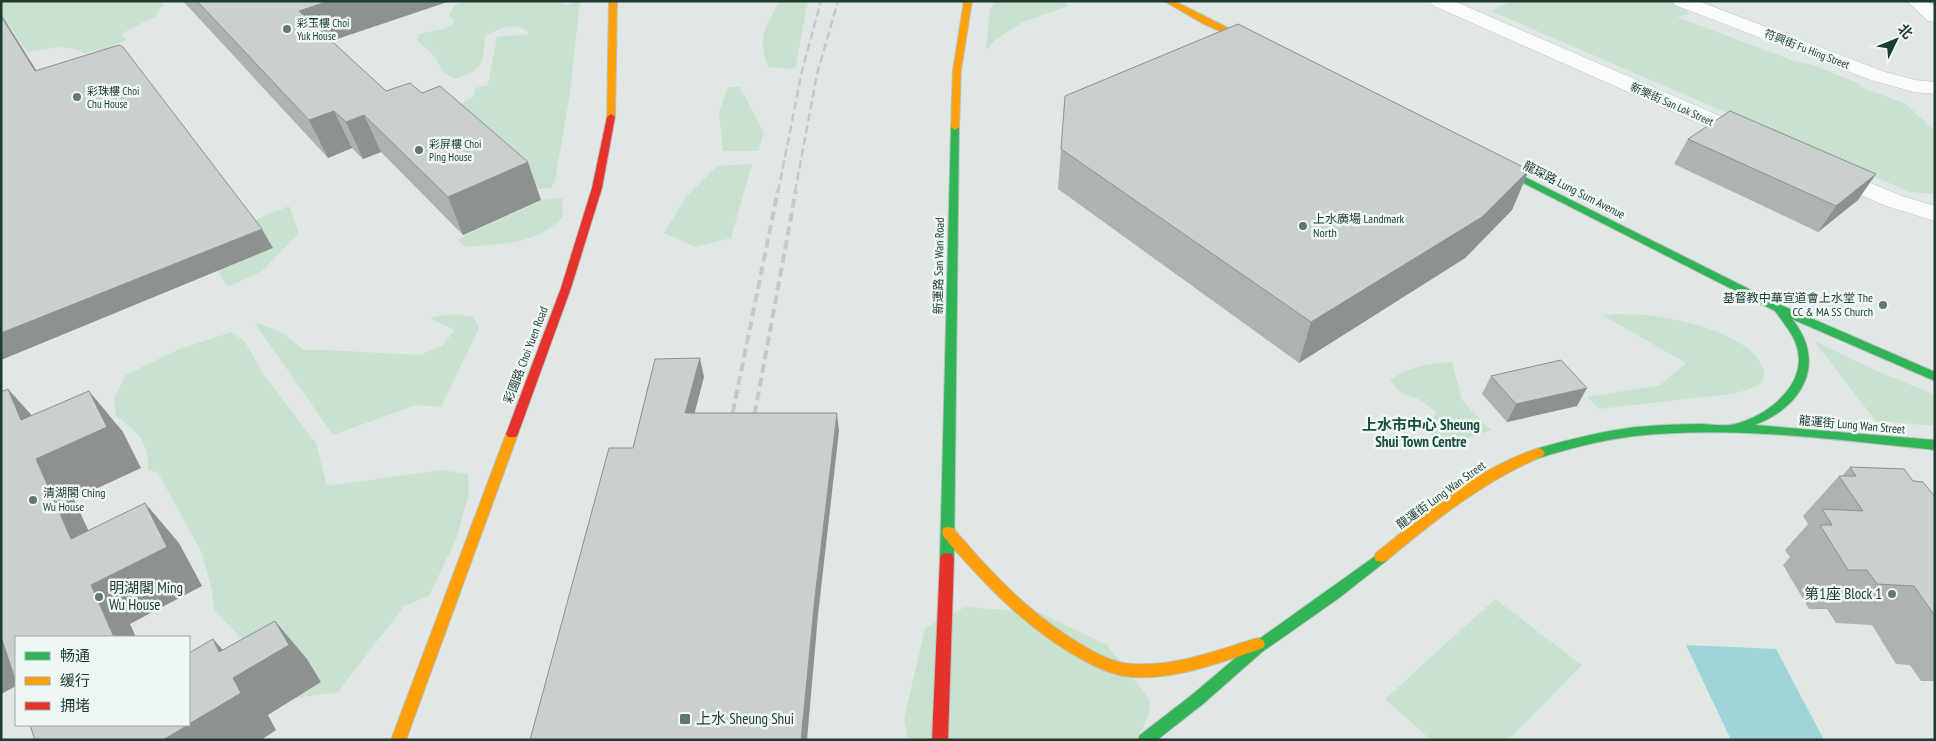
<svg xmlns="http://www.w3.org/2000/svg" width="1936" height="741" viewBox="0 0 1936 741" font-family="'PT Sans Narrow','Noto Sans SC',sans-serif">
<rect width="100%" height="100%" fill="#e1e7e4"/>
<g fill="#c9e2cf">
<polygon points="1,1 160,1 163,4 156,16 121,34 127,40 105,49 84,53 75,49 58,47 27,52 1,14"/>
<path d="M462 1H554L568 5 573 1H580L570 93 555 181 551 188 535 189 459 105 473 97 475 88 488 85 497 37 529 34C519 19 497 29 485 36 483 65 483 70 454 79L441 71C439 56 426 50 417 40L419 34 444 29 455 22 449 14 454 6Z"/>
<path d="M780 1H808L795 69 768 67C757 37 765 27 780 1Z"/>
<polygon points="996,1 1065,1 1068,6 1023,22 996,39 986,50 990,10"/>
<polygon points="1511,1 1682,1 1689,14 1677,17 1794,61 1813,65 1860,84 1858,86 1906,104 1935,131 1935,194 1910,192 1491,11"/>
<polygon points="728,87 740,87 764,133 758,151 723,151 719,112"/>
<polygon points="752,164 731,238 695,247 664,233 686,197 717,166"/>
<path d="M562 198 563 217C533 246 503 243 465 247L458 240 467 234 543 200Z"/>
<polygon points="289,206 299,233 262,271 228,287 218,271 252,221"/>
<polygon points="452,314 474,317 479,328 441,407 416,405 333,435 254,322 279,331 304,350 325,350 420,355 442,346 455,330 429,318"/>
<path d="M1618 314C1643 314 1667 317 1690 323 1713 329 1756 344 1763 369 1764 372 1765 377 1763 380 1757 389 1741 391 1732 394L1599 409 1587 397 1660 385 1686 363 1602 315Z"/>
<path d="M232 332 245 342 264 375 316 443 327 486 442 470 468 474 469 493 457 537 429 596 404 606 338 692 282 700 247 644 214 610 212 591 202 553 158 473 148 470C150 444 137 430 116 416L114 399 126 375 179 349Z"/>
<polygon points="1814,341 1877,371 1935,395 1935,426 1876,421"/>
<path d="M1452 362 1462 400 1481 421 1492 430 1470 437 1447 449 1430 445 1435 411 1418 399 1401 393 1390 380C1409 367 1428 363 1452 362Z"/>
<polygon points="1495,599 1582,665 1508,740 1431,740 1385,699"/>
<polygon points="965,607 1038,612 1107,645 1150,700 1149,714 1137,740 908,740 904,719 925,628"/>
</g>
<polygon fill="#9ed5d9" points="1686,645 1776,649 1824,740 1731,740"/>
<g fill="none" stroke-linecap="round" stroke-linejoin="round">
<defs>
<g id="street">
<polygon points="1429,1 1454,1 1757,132 1760,137 1757,142 1749,143 1741,142 1432,5"/>
<polygon points="1672,1 1698,1 1885,72 1915,80 1935,82 1935,94 1914,92 1871,80 1675,5"/>
<polygon points="1907,1 1927,1 1935,7 1935,22 1928,21"/>
<polygon points="1832,167 1902,196 1935,206 1935,221 1886,206 1824,179 1821,174 1824,169"/>
</g>
<g id="fast">
<polygon points="955,124 959,127 954,558 952,562 947,563 942,562 940,558 951,127"/>
<path d="M1493 161 1783 306 1935 372V381L1792 319C1828 363 1802 407 1755 425L1935 440V450C1836 440 1735 425 1635 436 1602 440 1571 448 1539 458L1535 456 1533 453 1535 450 1539 448C1571 439 1603 431 1636 427 1657 425 1679 424 1700 424 1711 424 1725 427 1735 424 1767 416 1808 385 1797 347 1793 333 1783 323 1775 311L1490 166 1488 164Z"/>
<polygon points="1381,552 1386,553 1388,557 1386,561 1339,598 1262,652 1203,704 1157,740 1138,740 1140,735 1193,694 1252,644"/>
</g>
<g id="slow">
<polygon points="609,1 617,1 615,117 611,120 607,117"/>
<polygon points="964,1 972,1 961,70 959,127 955,130 951,127 953,70"/>
<polygon points="1164,1 1174,1 1262,45 1255,47 1202,23"/>
<polygon points="512,430 516,431 518,434 406,740 391,740 506,434 508,431"/>
<path d="M1539 448 1543 450 1545 453 1543 456C1484 481 1435 520 1386 561L1381 562 1376 561 1374 557 1376 553C1426 513 1477 468 1539 448Z"/>
<path d="M948 527 953 528C991 573 1031 615 1082 645 1097 654 1114 663 1132 664 1175 667 1217 650 1258 638L1263 640 1265 644 1263 648 1258 650C1218 663 1175 680 1132 677 1116 676 1100 669 1085 661 1028 631 985 585 943 536L942 532 943 528Z"/>
</g>
<g id="jam">
<polygon points="611,114 615,117 602,188 571,288 518,434 516,437 508,437 506,434 561,288 592,188 607,117"/>
<polygon points="947,553 952,554 954,558 948,740 932,740 940,558 942,554"/>
</g>
</defs>
<use href="#street" stroke="#bec4c1" stroke-width="1"/>
<use href="#fast" stroke="#bac3c0" stroke-width="2"/>
<use href="#slow" stroke="#bac3c0" stroke-width="2"/>
<use href="#jam" stroke="#bac3c0" stroke-width="2"/>
<use href="#street" fill="#fafbfb" fill-rule="evenodd"/>
<use href="#fast" fill="#30b455" fill-rule="evenodd"/>
<use href="#slow" fill="#ff9f0a" fill-rule="evenodd"/>
<use href="#jam" fill="#e5322d" fill-rule="evenodd"/>
<g stroke="#c5cac8" stroke-width="2.5" stroke-dasharray="8 4" stroke-linecap="butt">
<polyline points="778,192 802,71 821,1"/>
<polyline points="795,192 817,74 838,1"/>
</g>
<g stroke="#c5cac8" stroke-width="4" stroke-dasharray="9 5" stroke-linecap="butt">
<polyline points="730,426 778,190"/>
<polyline points="752,428 796,190"/>
</g>
</g>
<g fill="#aeb3b0">
<polygon points="183,1 450,1 331,41 386,91 541,200 463,235 381,152 363,159 352,148 328,158"/>
<polygon points="1065,96 1529,170 1512,210 1465,258 1299,363 1058,189"/>
<polygon points="1688,139 1858,200 1818,232 1674,164"/>
<polygon points="1491,376 1577,406 1507,422 1482,394"/>
<polygon points="1850,467 1913,481 1935,497 1935,681 1921,681 1910,665 1896,664 1872,625 1836,623 1827,609 1809,609 1783,565 1790,557 1785,550 1808,524 1803,516 1839,476 1842,476"/>
</g>
<g fill="#8d9290">
<polygon points="329,1 450,1 316,46 299,11"/>
<polygon points="1,14 48,89 35,71 1,16"/>
<polygon points="334,111 352,148 328,158 309,120"/>
<polygon points="364,115 381,152 363,159 346,122"/>
<polygon points="528,162 541,200 463,235 448,197"/>
<polygon points="1529,170 1512,210 1465,258 1299,363 1311,322"/>
<polygon points="1876,174 1858,200 1818,232 1836,206"/>
<polygon points="262,229 273,248 1,360 1,333"/>
<polygon points="700,358 704,377 690,431 685,413"/>
<polygon points="1587,388 1577,406 1507,422 1516,404"/>
<polygon points="8,389 45,430 89,391 123,432 141,468 74,499 109,576 145,503 179,543 202,586 130,624 136,637 114,637 36,459"/>
<polygon points="837,413 839,431 818,615 807,740 801,740 815,597"/>
<polygon points="275,621 307,659 321,682 268,715 276,730 261,740 163,740 219,652 213,639 243,672"/>
<polygon points="1,633 16,646 16,686 1,694"/>
</g>
<g fill="#cad0cd" stroke="#8d9290">
<polygon points="197,1 329,1 299,11 386,91 410,83 422,93 440,86 528,162 448,197 364,115 346,122 334,111 309,120"/>
<polygon points="1,16 35,71 119,45 123,47 262,229 1,333"/>
<polygon points="1238,24 1529,170 1482,217 1311,322 1061,149 1065,96"/>
<polygon points="1730,111 1876,174 1836,206 1688,139"/>
<polygon points="700,358 685,413 837,413 815,597 801,740 530,740 609,448 633,448 655,359"/>
<polygon points="1561,360 1587,388 1516,404 1491,376"/>
<polygon points="8,389 21,420 89,391 107,427 36,459 71,539 145,503 167,547 91,585 114,637 16,637 16,682 1,637 1,392"/>
<polygon points="1850,467 1904,469 1913,481 1923,482 1935,497 1935,616 1914,586 1877,584 1867,570 1848,570 1820,525 1832,525 1822,509 1863,511 1839,476 1856,476"/>
<polygon points="275,621 289,645 233,678 241,693 189,724 189,653 213,639 219,652"/>
<polygon points="30,725 188,725 163,740 35,740"/>
</g>
<g fill="#627770" stroke="#eef7f2" stroke-width="2">
<circle cx="287" cy="29" r="5"/>
<circle cx="77" cy="97" r="5"/>
<circle cx="419" cy="150" r="5"/>
<circle cx="1303" cy="226" r="5"/>
<circle cx="1883" cy="305" r="5"/>
<circle cx="33" cy="500" r="5"/>
<circle cx="1892" cy="594" r="5"/>
<circle cx="99" cy="597" r="5"/>
<rect x="679" y="713" width="12" height="12" rx="2.5"/>
</g>
<g text-anchor="middle" stroke-width="5" stroke-linejoin="round" paint-order="stroke">
<g font-size="11" fill="#1e3b31" stroke="#eef7f2" text-anchor="start">
<text x="297" y="27">彩玉樓 Choi<tspan x="297" dy="13">Yuk House</tspan></text>
<text x="87" y="95">彩珠樓 Choi<tspan x="87" dy="13">Chu House</tspan></text>
<text x="429" y="148">彩屏樓 Choi<tspan x="429" dy="13">Ping House</tspan></text>
</g>
<g font-size="11" fill="#1e3b31" stroke="#eef7f2">
<text transform="translate(1807 49) rotate(21)" y="4">符興街 Fu Hing Street</text>
<text transform="translate(1672 104) rotate(24)" y="4">新樂街 San Lok Street</text>
</g>
<g font-size="12" fill="#1e3b31" stroke="#eef7f2">
<text transform="translate(1574 190) rotate(27)" y="4">龍琛路 Lung Sum Avenue</text>
<text transform="translate(939 266) rotate(-89)" y="4">新運路 San Wan Road</text>
<text transform="translate(526 355) rotate(-69)" y="4">彩園路 Choi Yuen Road</text>
<text transform="translate(1852 425) rotate(5)" y="4">龍運街 Lung Wan Street</text>
<text transform="translate(1441 495) rotate(-36)" y="4">龍運街 Lung Wan Street</text>
</g>
<g font-size="12" fill="#1e3b31" stroke="#eef7f2" text-anchor="start">
<text x="1313" y="223">上水廣場 Landmark<tspan x="1313" dy="14">North</tspan></text>
<text x="1873" y="302" text-anchor="end">基督教中華宣道會上水堂 The<tspan x="1873" dy="14">CC &amp; MA SS Church</tspan></text>
<text x="43" y="497">清湖閣 Ching<tspan x="43" dy="14">Wu House</tspan></text>
</g>
<g font-size="15" font-weight="bold" fill="#194d3d" stroke="#eef7f2">
<text x="1421" y="430">上水市中心 Sheung<tspan x="1421" dy="17">Shui Town Centre</tspan></text>
</g>
<g font-size="15" fill="#1e3b31" stroke="#eef7f2" text-anchor="start">
<text x="109" y="593">明湖閣 Ming<tspan x="109" dy="17">Wu House</tspan></text>
<text x="1882" y="599" text-anchor="end">第1座 Block 1</text>
<text x="696" y="724">上水 Sheung Shui</text>
</g>
</g>
<rect width="1936" height="741" fill="none" stroke="#1e3b31" stroke-width="5"/>
<rect x="15" y="636" width="175" height="90" fill="#eef7f2" stroke="#9baca5"/>
<rect x="25" y="652" width="25" height="8" fill="#30b455" stroke="#9baca5"/>
<text x="60" y="661" font-size="15" fill="#1e3b31">畅通</text>
<rect x="25" y="677" width="25" height="8" fill="#ff9f0a" stroke="#9baca5"/>
<text x="60" y="686" font-size="15" fill="#1e3b31">缓行</text>
<rect x="25" y="702" width="25" height="8" fill="#e5322d" stroke="#9baca5"/>
<text x="60" y="711" font-size="15" fill="#1e3b31">拥堵</text>
<g transform="translate(1896 40) rotate(47)" stroke="#eef7f2" stroke-width="4" paint-order="stroke">
<path d="M0-4L9 19L0 12L-9 19Z" fill="#1e3b31"/>
<text y="-8" font-size="14" font-weight="bold" text-anchor="middle" fill="#1e3b31">北</text>
</g>
</svg>
